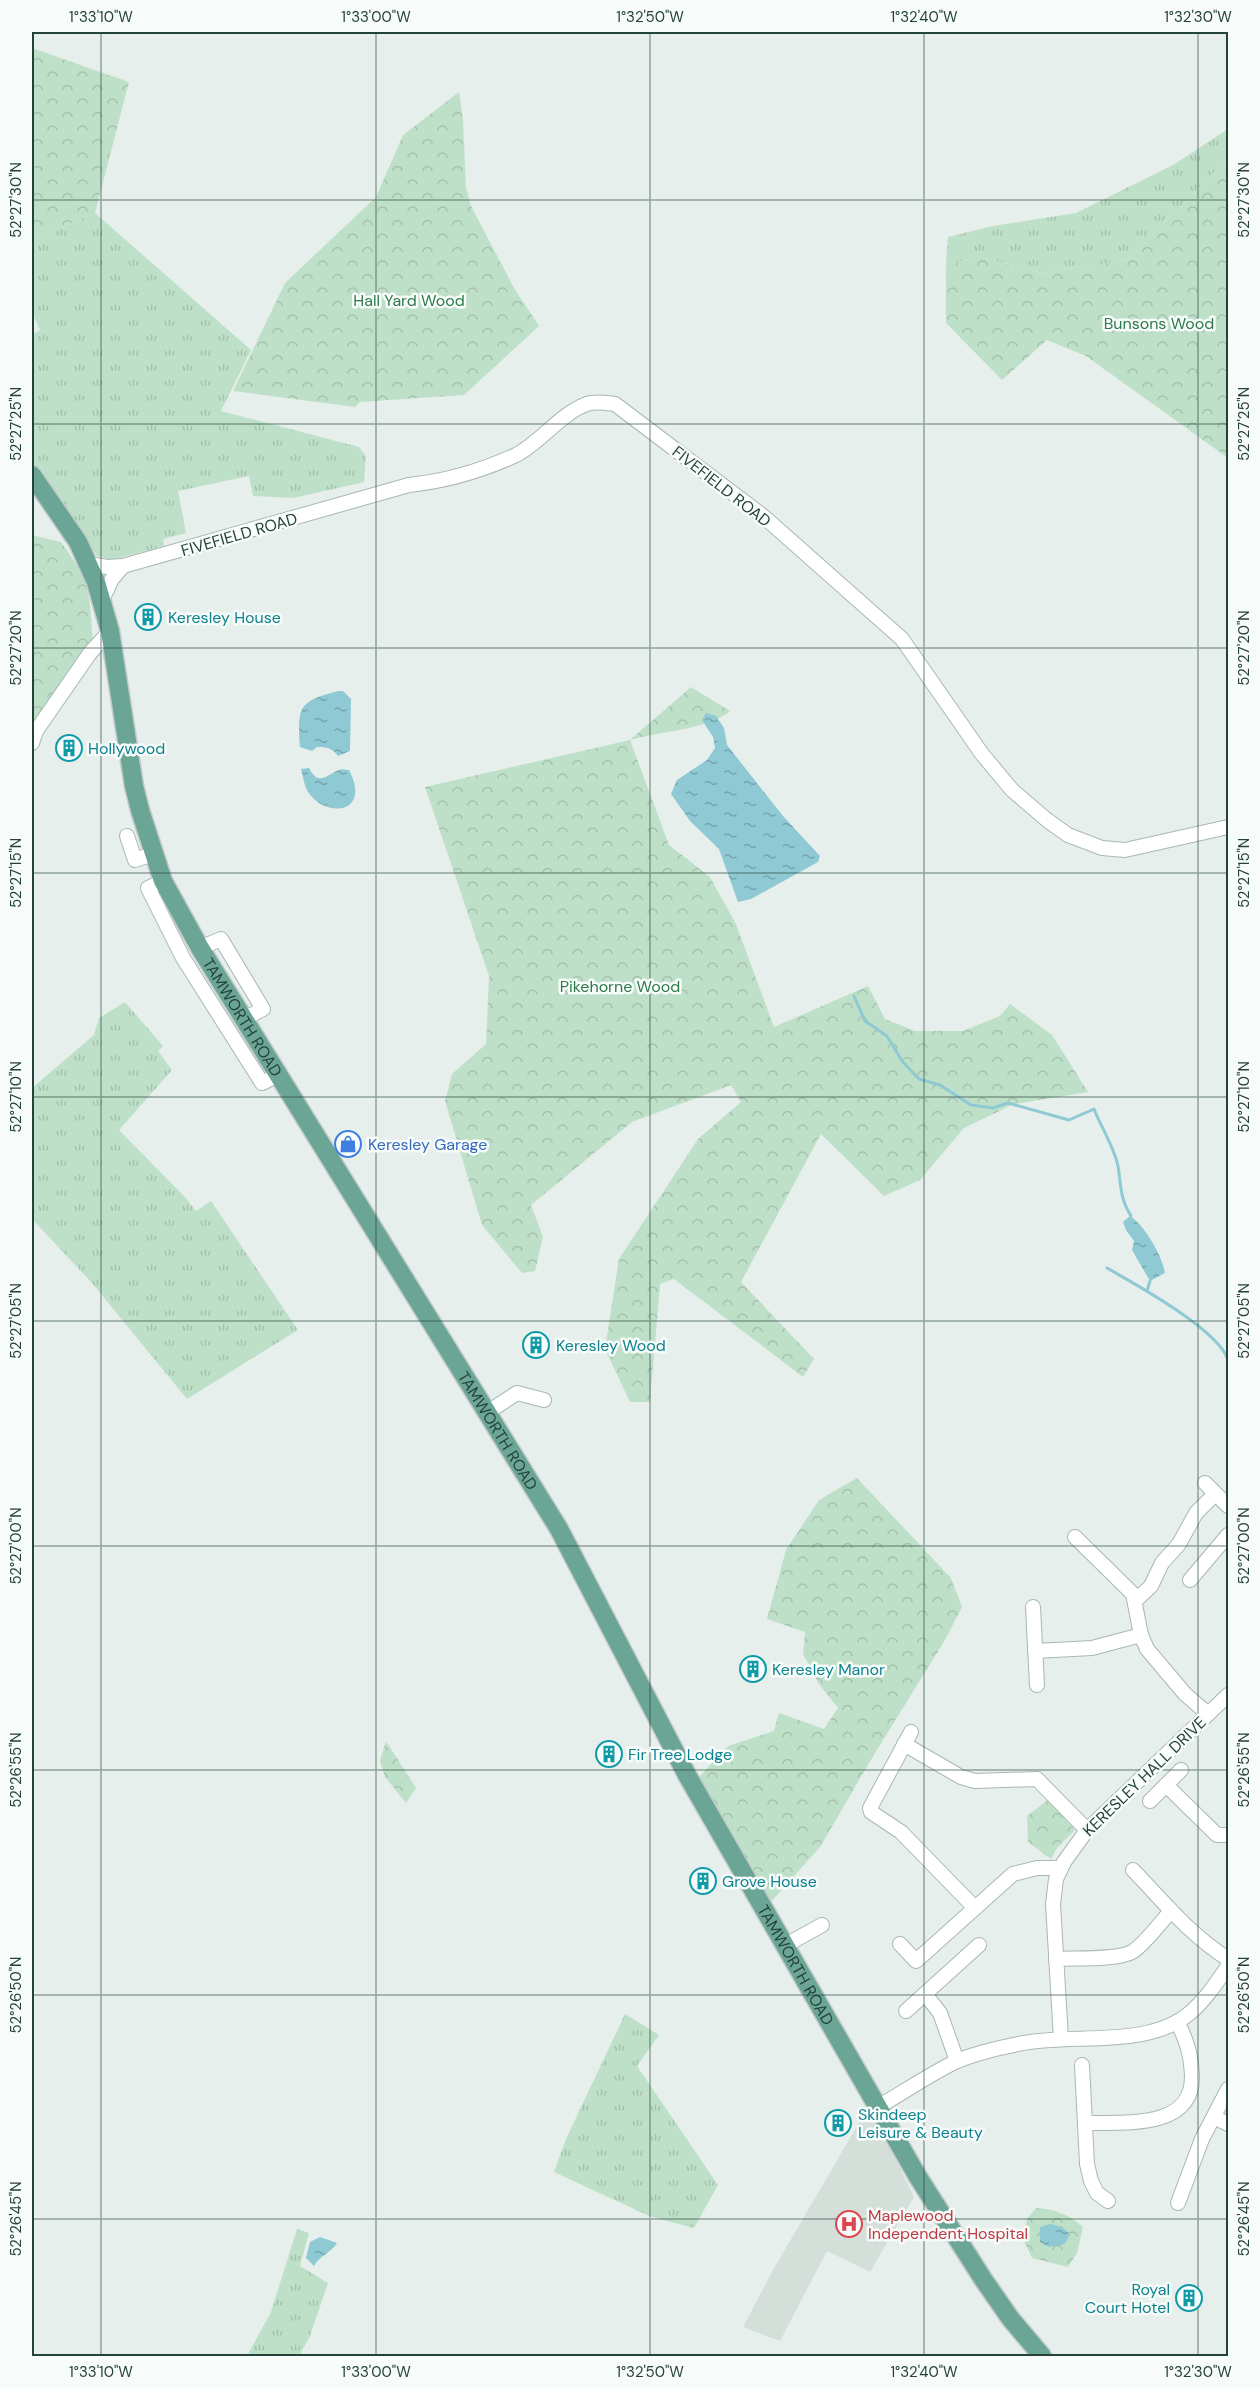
<svg xmlns="http://www.w3.org/2000/svg" width="1260" height="2388" viewBox="0 0 1260 2388" font-family="'DM Sans',sans-serif">
<defs>
<pattern id="grass-tufts" width="24" height="20" patternUnits="userSpaceOnUse" patternTransform="scale(1.5)"><rect width="24" height="20" fill="#bfe0c8"/><path d="M3 7l-1-3M5 7V3M7 7l1-3M15 17l-1-3M17 17v-4M19 17l1-3" fill="none" stroke="#a4c1ad"/></pattern>
<pattern id="forest-crowns" width="20" height="18" patternUnits="userSpaceOnUse" patternTransform="scale(1.5)"><rect width="20" height="18" fill="#bfe0c8"/><path d="M2 6a3 3 0 1 1 6 0M12 15a3 3 0 1 1 6 0" fill="none" stroke="#a4c1ad"/></pattern>
<pattern id="water-ripples" width="26" height="14" patternUnits="userSpaceOnUse" patternTransform="scale(1.5)"><rect width="26" height="14" fill="#8ec9d4"/><path d="M2 4q2-2 4 0t4 0M15 11q2-2 4 0t4 0" fill="none" stroke="#74a5ad"/></pattern>
</defs>
<rect width="100%" height="100%" fill="#e6efeb"/>
<polygon fill="#d4dfda" points="867,2109 890,2147 914,2197 870,2272 827,2251 780,2341 743,2327 773,2270"/>
<g fill="url(#grass-tufts)">
<polygon points="1228,129 1228,158 1128,260 1042,273 977,256 946,266 948,237 993,226 1076,213 1173,165"/>
<polygon points="95,213 251,350 221,411 359,447 366,456 364,482 293,498 253,496 249,476 178,491 186,533 163,539 164,546 111,560 97,556 32,461 32,335 40,330 32,313 32,240"/>
<polygon points="125,1002 163,1046 158,1051 172,1070 119,1130 184,1196 196,1211 211,1201 298,1330 187,1399 92,1283 32,1219 32,1088 94,1035 99,1018"/>
<polygon points="625,2014 659,2035 637,2066 718,2185 694,2228 649,2216 554,2172 566,2139"/>
<polygon points="297,2229 309,2233 300,2266 328,2283 310,2336 299,2356 247,2356 271,2312"/>
</g>
<g fill="url(#forest-crowns)">
<polygon points="32,48 129,82 95,213 32,240"/>
<polygon points="459,92 463,120 466,187 471,206 514,288 539,326 464,395 360,402 355,407 233,391 285,283 376,197 403,135"/>
<polygon points="1228,158 1228,458 1086,356 1047,340 1002,380 946,323 946,266 977,256 1042,273 1128,260"/>
<polygon points="32,535 61,542 84,575 90,604 93,643 79,656 32,725"/>
<path d="M691 687 730 711C710 729 656 732 630 740L669 845 710 877 736 924 774 1027 868 986 885 1019 915 1031H963L1000 1016 1010 1004 1052 1035 1088 1092 1014 1104 964 1128 920 1180 884 1196 821 1134 741 1282 814 1359 803 1377 674 1279 660 1284 650 1402H630L605 1349 619 1259 698 1139 741 1102 731 1085 632 1122 531 1205 543 1237 535 1271 522 1273 482 1225 445 1101 452 1074 486 1044 489 976 425 787 630 740Z"/>
<polygon points="857,1478 951,1578 962,1607 945,1640 875,1753 820,1847 770,1903 699,1777 728,1746 774,1731 779,1713 824,1729 838,1708 819,1684 803,1654 805,1632 767,1619 786,1550 819,1500"/>
<polygon points="386,1741 416,1788 406,1803 385,1777 380,1761"/>
<polygon points="1048,1800 1075,1830 1057,1848 1051,1859 1028,1842 1027,1816"/>
<path d="M1036 2208C1055 2209 1069 2215 1083 2227L1077 2253 1068 2267 1032 2258 1023 2239 1027 2219Z"/>
</g>
<g fill="url(#water-ripples)">
<path d="M338 691H343L351 699 350 751 338 756C332 748 327 747 317 747L312 751 300 747C298 707 297 702 338 691Z"/>
<polygon points="706,713 716,716 724,728 727,745 783,816 820,856 818,862 751,899 738,902 719,849 690,821 671,794 677,780 707,760 715,748 713,737 702,720"/>
<path d="M309 768C319 787 326 775 339 770 342 769 346 770 349 770 372 814 326 819 308 792 304 785 303 776 301 769Z"/>
<path d="M1130 1216C1145 1226 1162 1255 1165 1273L1150 1281 1132 1250 1134 1241 1126 1230 1123 1222Z"/>
<polygon points="1050,2224 1062,2227 1070,2234 1065,2244 1049,2247 1040,2242 1040,2227"/>
<path d="M320 2237 337 2243C331 2253 320 2255 314 2266L306 2258 310 2242Z"/>
</g>
<g fill="none" stroke-linecap="round" stroke-linejoin="round">
<g stroke="#8ec9d4" stroke-width="3">
<path d="M854 996 865 1021 887 1036 902 1061 919 1079 940 1085 971 1105 993 1108 1008 1103 1069 1120 1094 1109C1101 1127 1114 1147 1118 1166 1121 1185 1120 1199 1131 1216"/>
<path d="M1107 1268C1135 1284 1219 1330 1228 1360"/>
<polyline points="1147,1291 1150,1281"/>
</g>
<defs>
<g id="minor">
<path d="M89 564 107 567 123 566 409 485C447 481 481 471 516 455 541 442 561 413 587 404 596 401 606 403 615 404L763 516 902 639 982 754 1012 790 1047 820 1068 835 1102 848 1125 850 1228 827"/>
<polyline points="102,600 112,579 123,566"/>
<polyline points="32,743 36,731 90,653 110,631"/>
<polyline points="127,836 135,860 153,854"/>
<polyline points="163,881 148,888 183,958 262,1083 278,1075"/>
<polyline points="200,948 221,939 263,1009 244,1019"/>
<polyline points="488,1412 517,1393 544,1400"/>
<polyline points="1205,1483 1228,1506"/>
<polyline points="1075,1537 1133,1594 1141,1635 1147,1649 1185,1694 1208,1714"/>
<polyline points="1190,1580 1228,1535"/>
<polyline points="1135,1601 1151,1586 1162,1563 1179,1544 1196,1513 1215,1494"/>
<polyline points="1033,1607 1037,1685"/>
<polyline points="1035,1651 1092,1648 1141,1635"/>
<polyline points="911,1732 870,1808 871,1812 901,1832 974,1907"/>
<polyline points="904,1744 961,1777 975,1781 1037,1779 1087,1830"/>
<polyline points="1166,1785 1217,1835 1228,1835"/>
<polyline points="1150,1801 1181,1770"/>
<path d="M1133 1870C1164 1902 1190 1935 1228 1959"/>
<polyline points="900,1944 916,1961 1013,1874 1037,1868 1061,1868"/>
<polyline points="784,1946 822,1925"/>
<path d="M1056 1959C1074 1958 1118 1960 1132 1952 1143 1946 1161 1922 1171 1911"/>
<polyline points="925,1994 940,2013 957,2061"/>
<polyline points="906,2011 979,1945"/>
<polyline points="1061,2039 1053,1904 1056,1879 1064,1862 1087,1830 1228,1695"/>
<polyline points="1082,2065 1087,2164 1091,2181 1097,2193 1108,2201"/>
<path d="M878 2107C904 2092 930 2074 957 2061 976 2053 998 2048 1018 2044 1071 2032 1148 2050 1191 2012 1206 1999 1217 1982 1228 1966"/>
<polyline points="1214,2117 1228,2124"/>
<path d="M1086 2123C1123 2122 1193 2130 1192 2076 1191 2055 1187 2040 1177 2022"/>
<polyline points="1178,2203 1202,2139 1228,2089"/>
</g>
<g id="major">
<path id="s1" d="M32 475 78 542 96 582 110 631 134 786 140 810 163 881 200 948 559 1529 687 1775 918 2177 983 2279 1010 2318 1042 2356"/>
</g>
</defs>
<use href="#minor" stroke="#a8b8b2" stroke-width="16"/>
<use href="#major" stroke="#c2cac8" stroke-width="21"/>
<use href="#minor" stroke="#fff" stroke-width="14"/>
<use href="#major" stroke="#6aa596" stroke-width="18"/>
</g>
<path fill="none" stroke="#24423a" stroke-width="1.5" stroke-opacity="0.45" d="M101 32V2356M376 32V2356M650 32V2356M924 32V2356M1198 32V2356M32 200H1228M32 424H1228M32 648H1228M32 873H1228M32 1097H1228M32 1321H1228M32 1546H1228M32 1770H1228M32 1995H1228M32 2219H1228"/>
<defs>
<symbol id="building-ring" viewBox="-11 -11 22 22"><circle r="9.5" fill="#f7fbf9" stroke="#0f9aa8" stroke-width="1.5"/><path d="M-4-6H4V6H1V3H-1V6H-4ZM-2.5-4.3h1.7v1.8h-1.7ZM.8-4.3h1.7v1.8H.8ZM-2.5-1h1.7V.8h-1.7ZM.8-1h1.7V.8H.8Z" fill="#0f9aa8"/></symbol>
<symbol id="shop-ring" viewBox="-11 -11 22 22"><circle r="9.5" fill="#f7fbf9" stroke="#3f7fe0" stroke-width="1.5"/><path d="M-5-2.5h2.3a2.7 3.5 0 0 1 5.4 0H5L5.5 6h-11ZM-1.5-2.5h3a1.5 2.3 0 0 0-3 0Z" fill="#3f7fe0"/></symbol>
<symbol id="hospital-ring" viewBox="-11 -11 22 22"><circle r="9.5" fill="#f7fbf9" stroke="#e0444e" stroke-width="1.5"/><path d="M-5-5h3v3.5h4V-5h3V5h-3V1.5h-4V5h-3Z" fill="#e0444e"/></symbol>
</defs>
<g fill-rule="evenodd">
<use href="#building-ring" x="133" y="602" width="30" height="30"/>
<use href="#building-ring" x="54" y="733" width="30" height="30"/>
<use href="#shop-ring" x="333" y="1129" width="30" height="30"/>
<use href="#building-ring" x="521" y="1330" width="30" height="30"/>
<use href="#building-ring" x="738" y="1654" width="30" height="30"/>
<use href="#building-ring" x="594" y="1739" width="30" height="30"/>
<use href="#building-ring" x="688" y="1866" width="30" height="30"/>
<use href="#building-ring" x="823" y="2108" width="30" height="30"/>
<use href="#hospital-ring" x="834" y="2209" width="30" height="30"/>
<use href="#building-ring" x="1174" y="2283" width="30" height="30"/>
</g>
<g text-anchor="middle" stroke-width="5" stroke-linejoin="round" paint-order="stroke">
<g font-size="16" fill="#2d7a4b" stroke="#f7fbf9">
<text x="409" y="306">Hall Yard Wood</text>
<text x="1159" y="329">Bunsons Wood</text>
<text x="620" y="992">Pikehorne Wood</text>
</g>
<g font-size="16" fill="#24423a" stroke="#f7fbf9">
<text transform="translate(722 486) rotate(38)" y="6">FIVEFIELD ROAD</text>
<text transform="translate(239 534) rotate(-16)" y="6">FIVEFIELD ROAD</text>
<text dy="6" stroke="none"><textPath href="#s1" startOffset="590">TAMWORTH ROAD</textPath></text>
<text dy="6" stroke="none"><textPath href="#s1" startOffset="1076">TAMWORTH ROAD</textPath></text>
<text transform="translate(1144 1776) rotate(-44)" y="6">KERESLEY HALL DRIVE</text>
<text dy="6" stroke="none"><textPath href="#s1" startOffset="1688">TAMWORTH ROAD</textPath></text>
</g>
<g font-size="16" fill="#0d838f" stroke="#f7fbf9" text-anchor="start">
<text x="168" y="623">Keresley House</text>
<text x="88" y="754">Hollywood</text>
<text x="556" y="1351">Keresley Wood</text>
<text x="772" y="1675">Keresley Manor</text>
<text x="628" y="1760">Fir Tree Lodge</text>
<text x="722" y="1887">Grove House</text>
<text x="858" y="2120">Skindeep<tspan x="858" dy="18">Leisure &amp; Beauty</tspan></text>
<text x="1170" y="2295" text-anchor="end">Royal<tspan x="1170" dy="18">Court Hotel</tspan></text>
</g>
<g font-size="16" fill="#366cbe" stroke="#f7fbf9" text-anchor="start">
<text x="368" y="1150">Keresley Garage</text>
</g>
<g font-size="16" fill="#be3a42" stroke="#f7fbf9" text-anchor="start">
<text x="868" y="2221">Maplewood<tspan x="868" dy="18">Independent Hospital</tspan></text>
</g>
</g>
<rect width="1260" height="2388" fill="none" stroke="#f7fbf9" stroke-width="66"/>
<rect x="33" y="33" width="1194" height="2322" fill="none" stroke="#24423a" stroke-width="2"/>
<g font-size="15" text-anchor="middle" fill="#24423a">
<text x="101" y="22">1°33'10"W</text>
<text x="376" y="22">1°33'00"W</text>
<text x="650" y="22">1°32'50"W</text>
<text x="924" y="22">1°32'40"W</text>
<text x="1198" y="22">1°32'30"W</text>
<text transform="translate(16 200) rotate(-90)" y="5">52°27'30"N</text>
<text transform="translate(1244 200) rotate(-90)" y="5">52°27'30"N</text>
<text transform="translate(16 424) rotate(-90)" y="5">52°27'25"N</text>
<text transform="translate(1244 424) rotate(-90)" y="5">52°27'25"N</text>
<text transform="translate(16 648) rotate(-90)" y="5">52°27'20"N</text>
<text transform="translate(1244 648) rotate(-90)" y="5">52°27'20"N</text>
<text transform="translate(16 873) rotate(-90)" y="5">52°27'15"N</text>
<text transform="translate(1244 873) rotate(-90)" y="5">52°27'15"N</text>
<text transform="translate(16 1097) rotate(-90)" y="5">52°27'10"N</text>
<text transform="translate(1244 1097) rotate(-90)" y="5">52°27'10"N</text>
<text transform="translate(16 1321) rotate(-90)" y="5">52°27'05"N</text>
<text transform="translate(1244 1321) rotate(-90)" y="5">52°27'05"N</text>
<text transform="translate(16 1546) rotate(-90)" y="5">52°27'00"N</text>
<text transform="translate(1244 1546) rotate(-90)" y="5">52°27'00"N</text>
<text transform="translate(16 1770) rotate(-90)" y="5">52°26'55"N</text>
<text transform="translate(1244 1770) rotate(-90)" y="5">52°26'55"N</text>
<text transform="translate(16 1995) rotate(-90)" y="5">52°26'50"N</text>
<text transform="translate(1244 1995) rotate(-90)" y="5">52°26'50"N</text>
<text transform="translate(16 2219) rotate(-90)" y="5">52°26'45"N</text>
<text transform="translate(1244 2219) rotate(-90)" y="5">52°26'45"N</text>
<text x="101" y="2377">1°33'10"W</text>
<text x="376" y="2377">1°33'00"W</text>
<text x="650" y="2377">1°32'50"W</text>
<text x="924" y="2377">1°32'40"W</text>
<text x="1198" y="2377">1°32'30"W</text>
</g>
</svg>
